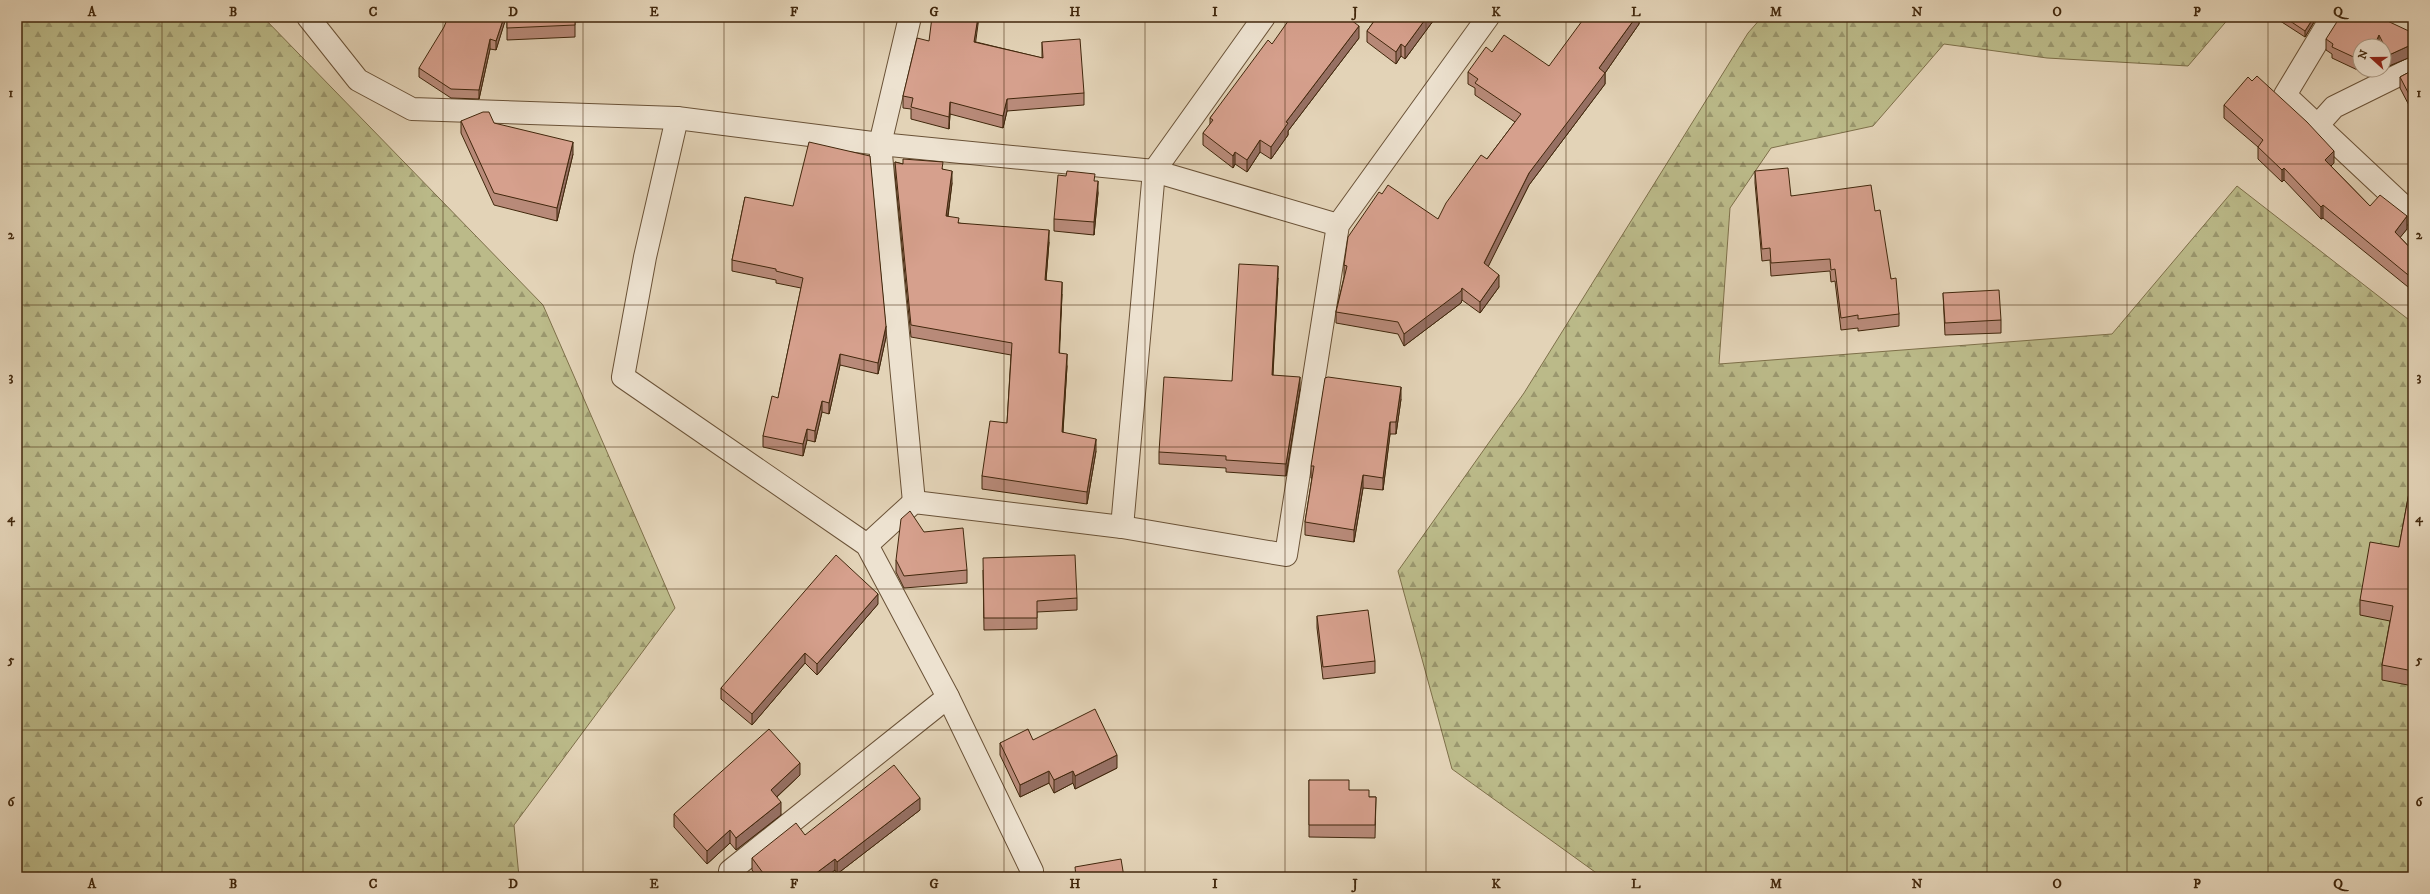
<svg xmlns="http://www.w3.org/2000/svg" width="2430" height="894" viewBox="0 0 2430 894" font-family="'IM FELL DW Pica',serif">
<defs>
<pattern id="forest-firs" width="22" height="20" patternUnits="userSpaceOnUse"><rect width="22" height="20" fill="#bbba89"/><path d="M5 1l3.5 6h-7zM16 11l3.5 6h-7z" fill="#9a976e"/></pattern>
</defs>
<rect width="100%" height="100%" fill="#e3d3b7"/>
<filter id="stains"><feTurbulence type="fractalNoise" baseFrequency=".005" numOctaves="4"/><feColorMatrix values="0 0 0 0 .2 0 0 0 0 .09 0 0 0 0 .02 0 0 0 .5 -.17"/></filter>
<radialGradient id="worn" r=".72"><stop offset=".6" stop-color="#630" stop-opacity="0"/><stop offset="1" stop-color="#630" stop-opacity=".3"/></radialGradient>
<g fill="url(#forest-firs)" stroke="#7e704a">
<polygon points="17,17 263,17 543,305 675,608 514,825 519,877 17,877"/>
<polygon points="1762,17 2230,17 2188,66 2047,58 1944,44 1873,126 1771,148 1730,208 1719,364 2112,334 2237,186 2413,323 2413,877 1602,877 1452,769 1398,571 1524,393 1748,33"/>
</g>
<g fill="none" stroke-linecap="round" stroke-linejoin="round">
<defs>
<g id="street">
<polyline points="308,17 358,80 412,109 677,118 880,144 1154,171 1338,225"/>
<polyline points="910,17 880,144 914,502"/>
<polyline points="2332,17 2285,95 2413,215"/>
<polyline points="677,118 645,257 623,377 867,545 948,697 1032,871"/>
<polyline points="2317,126 2334,107 2413,68"/>
<polyline points="1122,527 1154,171 1264,17"/>
<polyline points="867,545 914,502 1122,527 1286,555 1338,225 1488,17"/>
<polyline points="730,871 948,697"/>
</g>
</defs>
<use href="#street" stroke="#6a5237" stroke-width="24"/>
<use href="#street" stroke="#ede2d0" stroke-width="22"/>
</g>
<g fill="#b88a79" stroke="#41270c">
<polygon points="506,17 496,50 490,49 479,99 451,98 419,77 419,68"/>
<polygon points="507,17 606,17 606,20 575,22 575,37 507,40"/>
<polygon points="1377,17 1436,17 1405,59 1401,56 1396,64 1367,42 1367,31"/>
<polygon points="1639,17 1639,24 1605,73 1605,84 1529,185 1488,266 1499,287 1480,313 1462,300 1461,303 1404,346 1398,334 1336,323 1336,312 1344,277 1344,265 1438,219 1487,159 1515,122 1475,95 1475,88 1468,84 1468,72 1492,52 1549,66"/>
<polygon points="2274,17 2317,17 2305,37"/>
<polygon points="2413,33 2413,56 2389,66 2384,56 2384,46 2360,46 2360,70 2368,70 2366,74 2332,58 2332,54 2326,50 2326,39"/>
<polygon points="1359,38 1288,131 1288,135 1271,159 1260,152 1247,172 1235,164 1233,168 1203,145 1203,133 1210,125 1210,118 1272,44"/>
<polygon points="929,41 976,42 1042,58 1042,42 1084,93 1084,105 1007,111 1003,128 950,114 949,129 911,119 911,109 903,108 903,96"/>
<polygon points="2413,70 2413,113 2400,88 2400,77"/>
<polygon points="2224,105 2334,163 2331,166 2370,206 2407,229 2400,237 2413,251 2413,291 2323,218 2321,219 2284,180 2282,182 2258,159 2258,147 2224,118"/>
<polygon points="461,121 573,154 557,221 494,205 461,133"/>
<polygon points="895,162 903,164 943,169 952,183 948,217 959,223 1049,242 1046,280 1062,294 1059,353 1067,366 1063,432 1096,451 1087,504 982,489 982,476 1007,423 1011,355 911,337 895,174"/>
<polygon points="1755,171 1791,196 1875,211 1891,279 1899,314 1899,326 1858,331 1858,328 1841,330 1835,281 1831,282 1830,271 1771,276 1770,260 1762,261 1755,183"/>
<polygon points="1095,181 1098,193 1094,235 1054,231 1054,219"/>
<polygon points="745,197 886,337 878,374 840,365 829,414 822,412 815,442 807,440 803,456 763,447 763,436 778,398 801,288 776,283 776,280 732,271 732,260"/>
<polygon points="1278,278 1273,375 1300,389 1286,476 1226,472 1226,468 1159,464 1159,452 1232,381"/>
<polygon points="1943,293 2001,320 2001,333 1945,335"/>
<polygon points="1401,399 1396,434 1390,434 1383,490 1363,488 1354,542 1305,535 1305,522 1312,478 1311,478 1311,466"/>
<polygon points="2413,471 2413,686 2382,680 2382,665 2390,621 2360,615 2360,600 2399,547"/>
<polygon points="924,532 967,570 967,583 904,588 896,572 896,560"/>
<polygon points="983,570 1077,598 1077,610 1037,612 1037,629 984,630"/>
<polygon points="878,604 817,675 805,663 752,725 721,699 721,688"/>
<polygon points="1317,616 1375,661 1375,673 1323,679 1317,628"/>
<polygon points="1033,740 1117,768 1075,789 1073,783 1054,793 1049,783 1020,797 1000,755 1000,743"/>
<polygon points="800,775 777,797 781,815 736,850 730,843 707,864 674,827 674,814"/>
<polygon points="1309,780 1349,790 1369,797 1376,797 1375,838 1309,837"/>
<polygon points="920,810 837,874 835,870 826,877 757,877 752,870 752,858 805,835"/>
</g>
<g fill="#967063" stroke="#41270c">
<polygon points="504,17 506,17 506,18 496,50 496,41"/>
<polygon points="978,17 979,17 974,54 974,42"/>
<polygon points="1427,17 1436,17 1405,59 1405,47"/>
<polygon points="1636,17 1639,17 1639,24 1605,73 1605,84 1529,185 1484,275 1484,263 1529,173 1599,68"/>
<polygon points="2314,17 2317,17 2305,37 2305,31"/>
<polygon points="1359,26 1359,38 1288,131 1288,135 1271,159 1271,147 1286,122"/>
<polygon points="2379,35 2379,46 2374,46"/>
<polygon points="490,39 490,49 479,99 479,90"/>
<polygon points="1401,44 1401,56 1396,64 1396,52"/>
<polygon points="2413,44 2413,56 2389,66 2389,55"/>
<polygon points="1007,99 1007,111 1003,128 1003,116"/>
<polygon points="950,102 950,114 949,129 949,117"/>
<polygon points="1260,140 1260,152 1247,172 1247,160"/>
<polygon points="573,142 573,154 557,221 557,208"/>
<polygon points="2334,151 2334,163 2325,172 2325,160"/>
<polygon points="1235,152 1235,164 1233,168 1233,156"/>
<polygon points="2284,168 2284,180 2282,182 2282,170"/>
<polygon points="952,171 952,183 946,228 946,216"/>
<polygon points="1098,181 1098,193 1094,235 1094,222"/>
<polygon points="2323,205 2323,218 2321,219 2321,207"/>
<polygon points="2407,216 2407,229 2395,244 2395,232"/>
<polygon points="1049,230 1049,242 1045,292 1045,280"/>
<polygon points="1278,266 1278,278 1272,387 1272,375"/>
<polygon points="1499,275 1499,287 1480,313 1480,302"/>
<polygon points="1062,282 1062,294 1059,365 1059,353"/>
<polygon points="1462,288 1462,300 1461,303 1404,346 1404,334"/>
<polygon points="886,326 886,337 878,374 878,363"/>
<polygon points="840,354 840,365 829,414 829,403"/>
<polygon points="1067,354 1067,366 1062,444 1062,432"/>
<polygon points="1300,377 1300,389 1286,476 1286,464"/>
<polygon points="1401,387 1401,399 1396,434 1396,422"/>
<polygon points="822,401 822,412 815,442 815,431"/>
<polygon points="1390,422 1390,434 1383,490 1383,478"/>
<polygon points="807,429 807,440 803,456 803,444"/>
<polygon points="1096,439 1096,451 1087,504 1087,492"/>
<polygon points="1363,475 1363,488 1354,542 1354,530"/>
<polygon points="878,594 878,604 817,675 817,664"/>
<polygon points="805,653 805,663 752,725 752,714"/>
<polygon points="1117,755 1117,768 1075,789 1075,776"/>
<polygon points="800,763 800,775 771,802 771,790"/>
<polygon points="1049,771 1049,783 1020,797 1020,785"/>
<polygon points="1073,771 1073,783 1054,793 1054,780"/>
<polygon points="920,798 920,810 837,874 837,862"/>
<polygon points="781,802 781,815 736,850 736,838"/>
<polygon points="730,830 730,843 707,864 707,851"/>
<polygon points="835,859 835,870 826,877 811,877"/>
</g>
<g fill="#d6a08d" stroke="#41270c">
<polygon points="448,17 504,17 496,41 490,39 479,90 451,89 419,68 444,27"/>
<polygon points="507,17 575,17 575,25 507,28"/>
<polygon points="932,17 978,17 974,42 1043,58 1042,42 1080,39 1084,93 1007,99 1003,116 950,102 949,117 911,107 913,98 903,96 917,38 929,41"/>
<polygon points="1291,17 1347,17 1359,26 1286,122 1288,123 1271,147 1260,140 1247,160 1235,152 1233,156 1203,133 1213,120 1210,118 1268,40 1272,44"/>
<polygon points="1377,17 1427,17 1405,47 1401,44 1396,52 1367,31"/>
<polygon points="1585,17 1636,17 1599,68 1605,73 1529,173 1484,263 1499,275 1480,302 1462,288 1461,291 1404,334 1398,322 1336,312 1347,266 1344,265 1348,237 1379,192 1382,194 1388,185 1438,219 1446,203 1481,155 1487,159 1521,114 1475,83 1478,79 1468,72 1486,47 1492,52 1504,35 1549,66"/>
<polygon points="2284,17 2314,17 2305,31"/>
<polygon points="2340,17 2379,17 2413,33 2413,44 2389,55 2379,35 2374,46 2360,46 2360,60 2332,47 2333,44 2326,39"/>
<polygon points="2413,70 2413,102 2400,77"/>
<polygon points="2257,76 2307,122 2334,151 2325,160 2370,206 2380,195 2407,216 2395,232 2413,251 2413,279 2323,205 2321,207 2284,168 2282,170 2258,147 2263,140 2224,105 2248,77 2252,81"/>
<polygon points="483,112 489,112 494,123 573,142 557,208 494,193 461,121"/>
<polygon points="809,142 870,156 886,326 878,363 840,354 829,403 822,401 815,431 807,429 803,444 763,436 772,396 778,398 803,278 776,271 776,269 732,260 745,197 793,206"/>
<polygon points="903,159 943,162 942,169 952,171 946,216 959,218 958,223 1049,230 1045,280 1062,282 1059,353 1067,354 1062,432 1096,439 1087,492 982,476 990,421 1007,423 1012,343 911,325 895,162 903,164"/>
<polygon points="1788,168 1791,196 1871,185 1875,211 1880,210 1891,279 1896,278 1899,314 1858,319 1858,315 1841,318 1835,269 1831,270 1830,259 1771,263 1770,248 1762,249 1755,171"/>
<polygon points="1067,171 1095,174 1094,181 1098,181 1094,222 1054,219 1058,175 1066,176"/>
<polygon points="1239,264 1278,266 1272,375 1300,377 1286,464 1226,460 1226,456 1159,452 1164,377 1232,381"/>
<polygon points="1999,290 2001,320 1945,323 1943,293"/>
<polygon points="1328,377 1401,387 1396,422 1390,422 1383,478 1363,475 1354,530 1305,522 1314,466 1311,466 1325,378"/>
<polygon points="2413,471 2413,671 2382,665 2393,606 2360,600 2370,542 2399,547"/>
<polygon points="910,511 924,532 963,528 967,570 904,576 896,560 901,519"/>
<polygon points="836,555 878,594 817,664 805,653 752,714 721,688"/>
<polygon points="1075,555 1077,598 1037,601 1037,618 984,618 983,558"/>
<polygon points="1368,610 1375,661 1323,667 1317,616"/>
<polygon points="1095,709 1117,755 1075,776 1073,771 1054,780 1049,771 1020,785 1000,743 1028,729 1033,740"/>
<polygon points="769,729 800,763 771,790 781,802 736,838 730,830 707,851 674,814"/>
<polygon points="894,765 920,798 837,862 835,859 811,877 766,877 752,858 796,823 805,835"/>
<polygon points="1309,780 1349,780 1349,790 1369,790 1369,797 1376,797 1375,825 1309,825"/>
<polygon points="1121,859 1124,877 1076,877 1075,867"/>
</g>
<path fill="none" stroke="#41270c" stroke-width="1" stroke-opacity="0.55" d="M162 17V877M303 17V877M443 17V877M583 17V877M724 17V877M864 17V877M1004 17V877M1145 17V877M1285 17V877M1426 17V877M1566 17V877M1706 17V877M1847 17V877M1987 17V877M2127 17V877M2268 17V877M17 164H2413M17 305H2413M17 447H2413M17 589H2413M17 730H2413"/>
<rect width="2430" height="894" fill="none" stroke="#e3d3b7" stroke-width="44"/>
<g transform="translate(2372 58) rotate(291)"><circle r="19" fill="#ede2d0" stroke="#a89782"/>
<path d="M0-3L7 15L0 10L-7 15Z" fill="#8f2418"/>
<text y="-6" font-size="11" font-weight="bold" text-anchor="middle" fill="#41270c">N</text>
</g>
<rect x="22" y="22" width="2386" height="850" fill="none" stroke="#41270c" stroke-width="1.5"/>
<g font-size="13" text-anchor="middle" font-weight="bold" fill="#41270c">
<text x="92" y="16">A</text>
<text x="233" y="16">B</text>
<text x="373" y="16">C</text>
<text x="513" y="16">D</text>
<text x="654" y="16">E</text>
<text x="794" y="16">F</text>
<text x="934" y="16">G</text>
<text x="1075" y="16">H</text>
<text x="1215" y="16">I</text>
<text x="1355" y="16">J</text>
<text x="1496" y="16">K</text>
<text x="1636" y="16">L</text>
<text x="1776" y="16">M</text>
<text x="1917" y="16">N</text>
<text x="2057" y="16">O</text>
<text x="2197" y="16">P</text>
<text x="2338" y="16">Q</text>
<text x="11" y="97">1</text>
<text x="2419" y="97">1</text>
<text x="11" y="239">2</text>
<text x="2419" y="239">2</text>
<text x="11" y="381">3</text>
<text x="2419" y="381">3</text>
<text x="11" y="522">4</text>
<text x="2419" y="522">4</text>
<text x="11" y="664">5</text>
<text x="2419" y="664">5</text>
<text x="11" y="806">6</text>
<text x="2419" y="806">6</text>
<text x="92" y="888">A</text>
<text x="233" y="888">B</text>
<text x="373" y="888">C</text>
<text x="513" y="888">D</text>
<text x="654" y="888">E</text>
<text x="794" y="888">F</text>
<text x="934" y="888">G</text>
<text x="1075" y="888">H</text>
<text x="1215" y="888">I</text>
<text x="1355" y="888">J</text>
<text x="1496" y="888">K</text>
<text x="1636" y="888">L</text>
<text x="1776" y="888">M</text>
<text x="1917" y="888">N</text>
<text x="2057" y="888">O</text>
<text x="2197" y="888">P</text>
<text x="2338" y="888">Q</text>
</g>
<rect width="100%" height="100%" filter="url(#stains)"/>
<rect width="100%" height="100%" fill="url(#worn)"/>
</svg>
